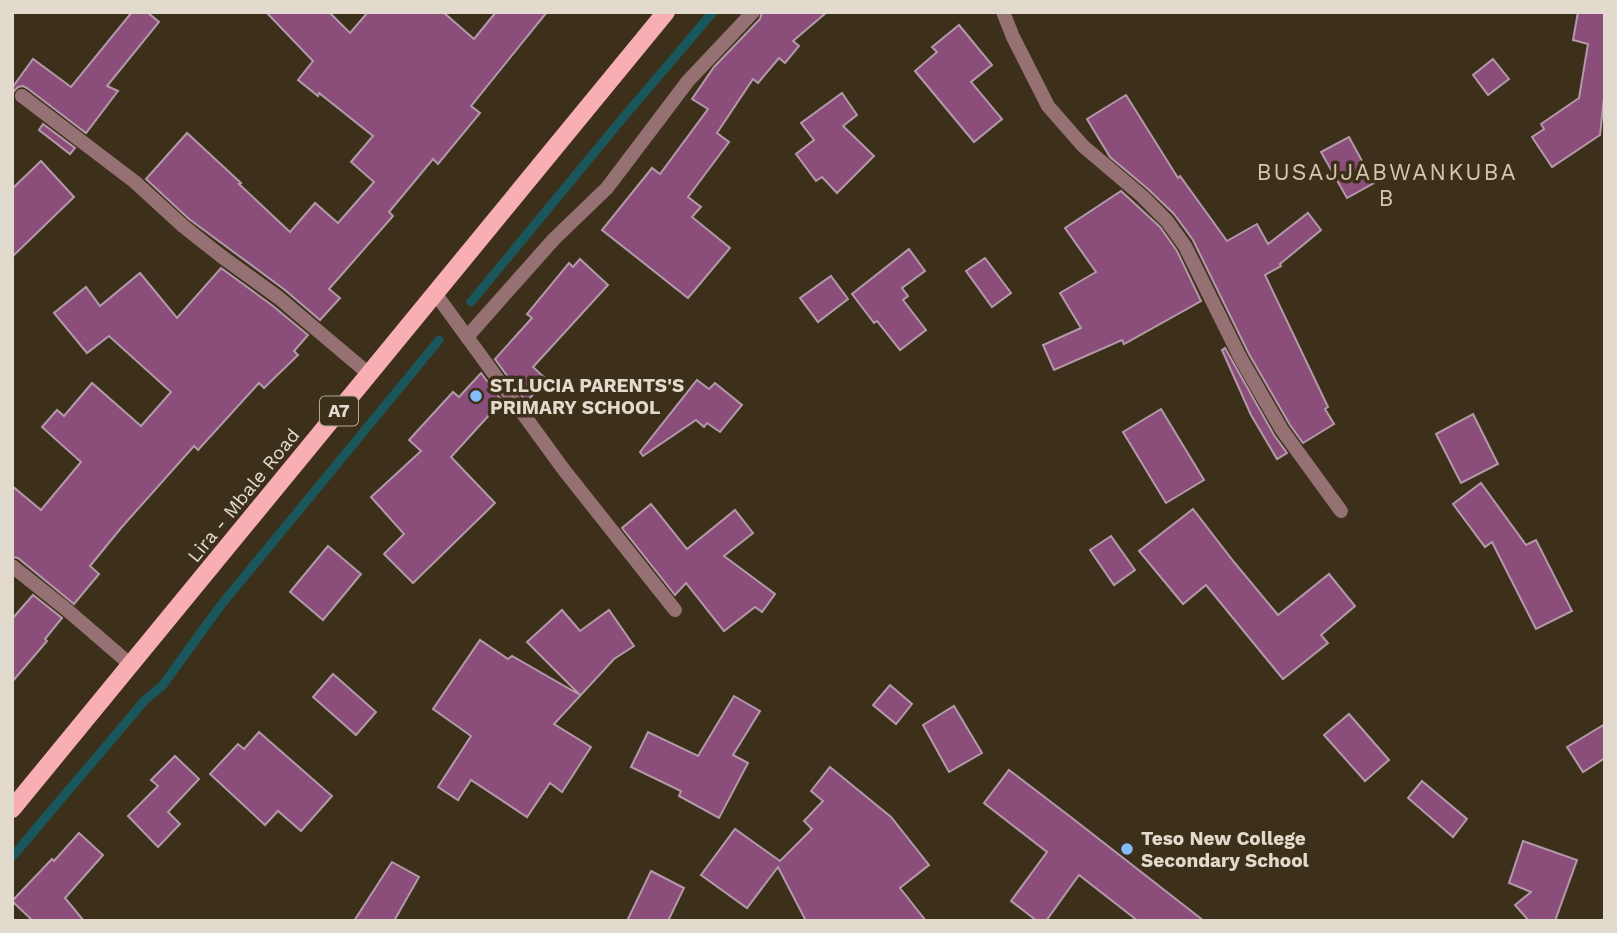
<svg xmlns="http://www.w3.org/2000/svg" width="1617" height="933" viewBox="0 0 1617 933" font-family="'Work Sans',sans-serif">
<rect width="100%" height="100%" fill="#3d301b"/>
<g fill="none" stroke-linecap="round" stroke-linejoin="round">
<g stroke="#19575c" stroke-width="9">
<polyline points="471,302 622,119 713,12"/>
<polyline points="12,857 145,700 162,686 221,605 439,340"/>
</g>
</g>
<g fill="#8b4d7a" stroke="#b399aa" stroke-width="2">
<polygon points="132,12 147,12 159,22 107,86 118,91 86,133 27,88 23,86 18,87 14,91 12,96 12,88 33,59 71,87"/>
<polygon points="266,12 329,12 350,33 368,12 443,12 474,39 496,12 547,12 471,106 480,113 438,164 433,159 389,212 393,216 329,289 340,298 320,320 285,290 189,219 146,179 187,133 241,183 239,184 290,232 315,203 338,223 374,182 351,162 373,136 319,93 318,96 298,80 313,61"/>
<polygon points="762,12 827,12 793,41 799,46 785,63 779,58 758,83 753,79 717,133 729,142 688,197 701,207 692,217 730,248 688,298 602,230 652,168 660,174 708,109 692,99 714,67 760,19"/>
<polygon points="1578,12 1605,12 1605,87 1600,135 1552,167 1532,137 1544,129 1541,124 1579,98 1588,44 1573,40"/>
<polygon points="959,25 992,65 971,82 1002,119 974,142 915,71 937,52 932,47"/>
<polygon points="1493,59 1509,79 1488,95 1473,75"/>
<polygon points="842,93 857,115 843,126 874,156 837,193 822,177 816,181 796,154 814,140 801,123"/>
<polygon points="1126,95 1178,178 1180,176 1227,241 1257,224 1268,244 1308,213 1321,230 1280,264 1281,266 1265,275 1328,407 1325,409 1334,424 1303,443 1290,425 1249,354 1193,240 1174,214 1148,189 1110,157 1087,119"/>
<polygon points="43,124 75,148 70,154 39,130"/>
<polygon points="1349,137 1374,183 1347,198 1321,152"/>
<polygon points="41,161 74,197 12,257 12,189"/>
<polygon points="1121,191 1160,227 1177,251 1201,301 1124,344 1122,340 1054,370 1043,345 1081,328 1060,293 1096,272 1065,228"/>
<polygon points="909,249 925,271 902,288 908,296 903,300 926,330 900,350 877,321 874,323 852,294"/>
<polygon points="985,258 1011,293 992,307 966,271"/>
<polygon points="580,259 608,285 533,367 547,380 526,402 495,359 532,318 527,314 569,263 573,267"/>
<polygon points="221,268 273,306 308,335 294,351 298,355 264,388 259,383 198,450 194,446 121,528 90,566 99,574 74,604 18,558 12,557 12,486 41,510 81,462 42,427 57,410 64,416 92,383 141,426 171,392 109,336 87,353 54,313 86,287 100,306 140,273 177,318"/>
<polygon points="831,276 848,299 818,322 800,298"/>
<polygon points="1225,348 1274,435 1287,453 1277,459 1251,415 1222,350"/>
<polygon points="481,373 502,401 451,457 495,503 413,583 384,554 404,534 371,497 421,451 409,440 453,392 459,397"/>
<polygon points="697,380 709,389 715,383 742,405 720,432 707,423 704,427 696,420 643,456 640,452"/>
<polygon points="1161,409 1204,480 1166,503 1123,432"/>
<polygon points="1473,414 1498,464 1461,483 1436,434"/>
<polygon points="1481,483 1526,545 1536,540 1572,611 1536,629 1492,542 1485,547 1453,504"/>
<polygon points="651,504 687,549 735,510 753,533 724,556 775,594 762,612 755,607 724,631 686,583 675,595 622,528"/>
<polygon points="1193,509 1234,562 1278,615 1329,574 1355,606 1321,635 1328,643 1283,679 1206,585 1183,604 1139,551"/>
<polygon points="1111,536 1135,570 1114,585 1090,550"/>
<polygon points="328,546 361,574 323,620 290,592"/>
<polygon points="33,595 62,618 45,639 47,641 12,682 12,619"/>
<polygon points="562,610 580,631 609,610 634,646 614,659 554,724 591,747 562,792 550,783 527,817 471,780 458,800 438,787 471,736 433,709 480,640 508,659 512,656 580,695 527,642"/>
<polygon points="333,674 376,712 356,735 313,697"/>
<polygon points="890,685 912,704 896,724 873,705"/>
<polygon points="734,696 760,711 733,755 748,763 719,818 679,796 681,791 631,767 648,732 698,756"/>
<polygon points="954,706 982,753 949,772 923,725"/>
<polygon points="1349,714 1389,760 1365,781 1324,735"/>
<polygon points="1605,724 1605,758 1583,772 1567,747"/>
<polygon points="259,732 332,796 301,831 278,811 265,825 210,774 238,744 244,749"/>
<polygon points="175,756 199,779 168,812 180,824 158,847 128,816 158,786 151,780"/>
<polygon points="830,767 891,817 929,865 900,888 926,921 806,921 778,867 747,908 701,875 735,829 780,861 812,829 804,821 823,801 811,791"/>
<polygon points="1009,770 1072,818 1204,921 1138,921 1079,875 1046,921 1037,921 1011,901 1047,852 984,803"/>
<polygon points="1422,781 1467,819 1453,837 1408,798"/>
<polygon points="79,833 103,855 65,898 84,921 33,921 12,901 52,859 54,861"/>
<polygon points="1523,841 1577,860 1555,921 1529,921 1515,905 1531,892 1509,883"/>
<polygon points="392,862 419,877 394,921 354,921"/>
<polygon points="651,871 684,888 668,921 627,921"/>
</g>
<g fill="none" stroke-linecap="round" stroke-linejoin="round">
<g stroke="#967173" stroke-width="14">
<polyline points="22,96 135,182 183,226 221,256 279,298 369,374"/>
<polyline points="467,337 554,239 607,188 688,81 753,12"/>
</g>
<g stroke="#967173" stroke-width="14">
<polyline points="1003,12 1013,37 1048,106 1083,146 1142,196 1167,221 1185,246 1241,359 1282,430 1341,511"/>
<polyline points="435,293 564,470 675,610"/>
<polyline points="12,566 66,609 131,665"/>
</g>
<polyline stroke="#f8aeb3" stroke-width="18" points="12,809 666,12"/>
</g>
<g fill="#84bcfb" stroke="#3d301b" stroke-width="2.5">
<circle cx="476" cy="396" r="7"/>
<circle cx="1127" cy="849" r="7"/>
</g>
<g text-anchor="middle" stroke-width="7" stroke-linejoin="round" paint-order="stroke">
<rect fill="#3d301b" stroke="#b0a798" stroke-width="2" x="320" y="396.5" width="38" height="29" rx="5"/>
<g font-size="18" font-weight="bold" fill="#e2dacd">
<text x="339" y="417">A7</text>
</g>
<g font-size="19" font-weight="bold" fill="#e2dacd" stroke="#3d301b" text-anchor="start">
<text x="490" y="392">ST.LUCIA PARENTS'S<tspan x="490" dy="22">PRIMARY SCHOOL</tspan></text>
<text x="1141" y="845">Teso New College<tspan x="1141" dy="22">Secondary School</tspan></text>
</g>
<g font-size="19" fill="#e2dacd" stroke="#3d301b">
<text transform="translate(243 495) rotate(-51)" y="7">Lira - Mbale Road</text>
</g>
<g font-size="23" letter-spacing="2" fill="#d6c6ac" stroke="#3d301b">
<text x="1387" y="180">BUSAJJABWANKUBA<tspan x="1387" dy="26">B</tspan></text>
</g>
</g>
<rect width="1617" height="933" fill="none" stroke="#e2dacd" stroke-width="28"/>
</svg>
